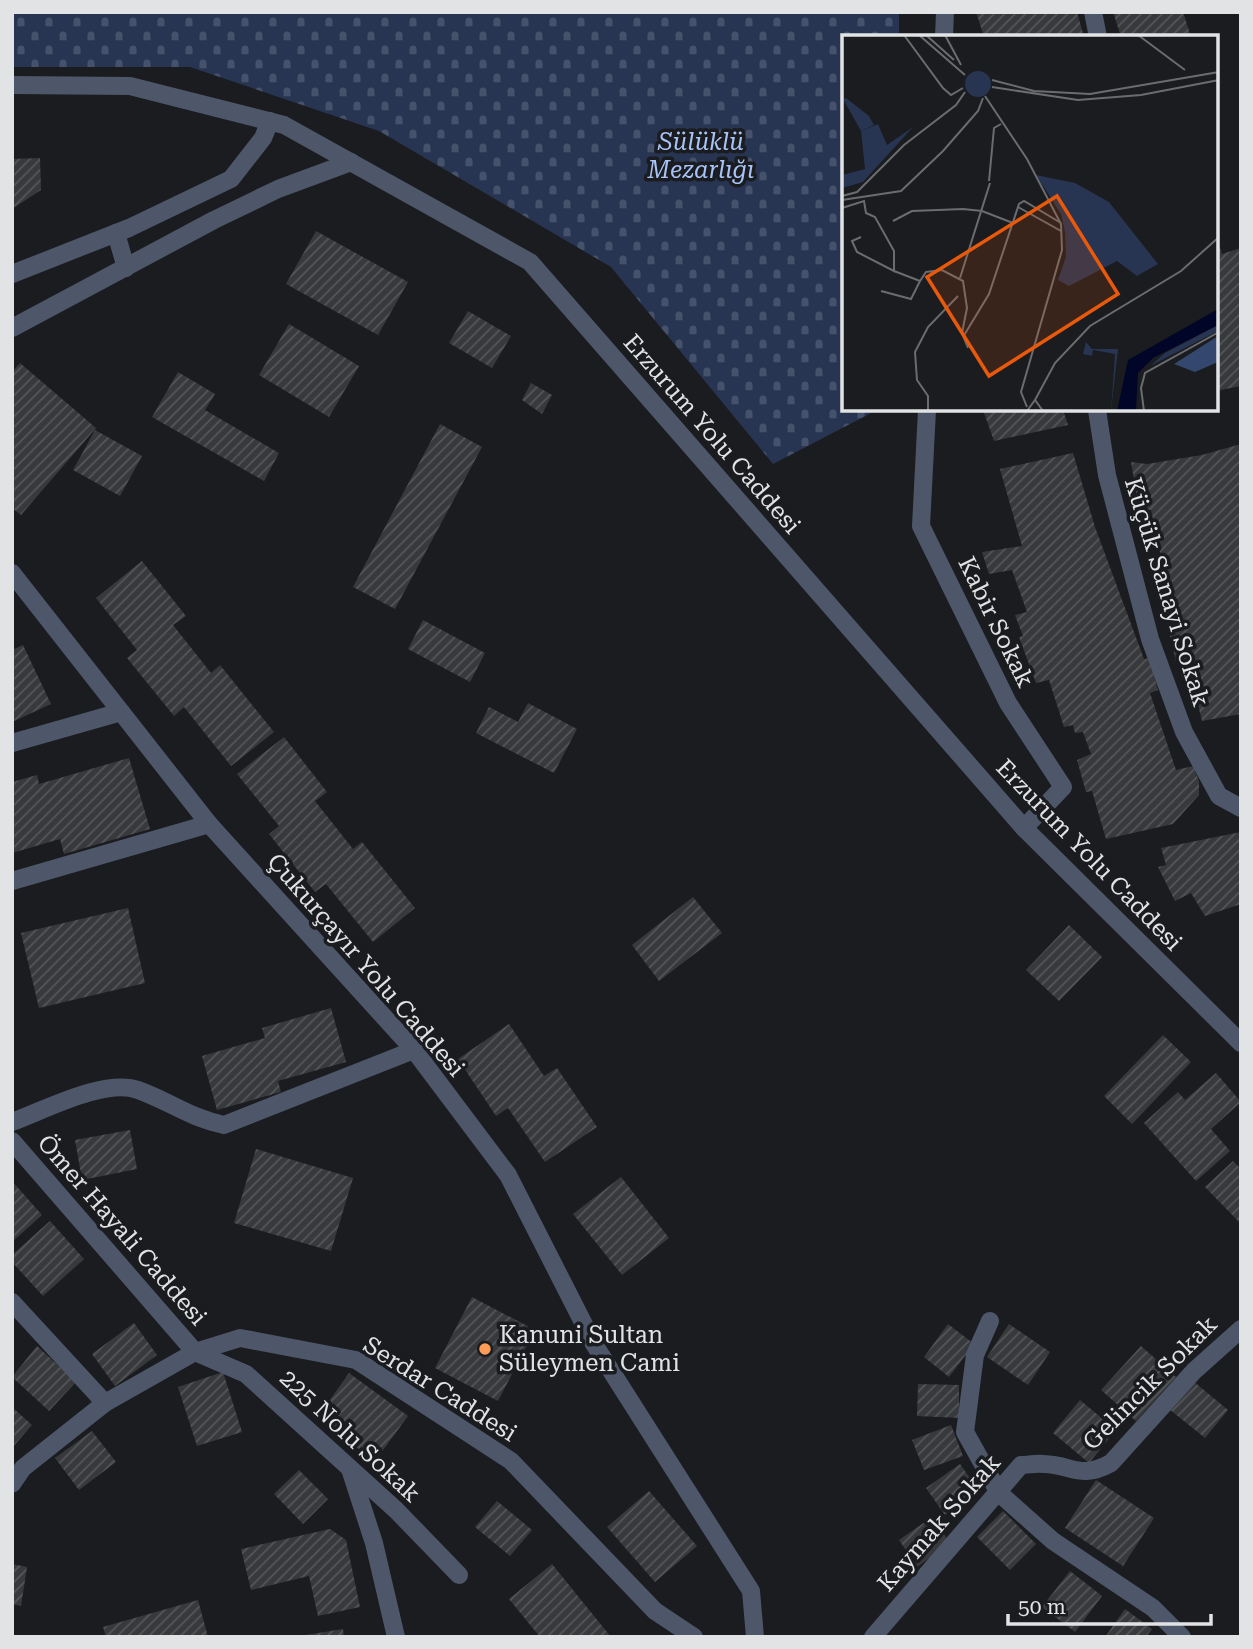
<svg xmlns="http://www.w3.org/2000/svg" width="1253" height="1649" viewBox="0 0 1253 1649" font-family="'Roboto Serif',serif">
<defs>
<pattern id="cemetery-stones" width="16" height="16" patternUnits="userSpaceOnUse" patternTransform="scale(1.75)"><rect width="16" height="16" fill="#273552"/><path d="M2 7V4a2 2 0 0 1 4 0v3zM10 15v-3a2 2 0 0 1 4 0v3z" fill="#46526b"/></pattern>
<pattern id="building-hatch" width="6" height="6" patternUnits="userSpaceOnUse" patternTransform="scale(1.75)"><rect width="6" height="6" fill="#37393c"/><path d="M-1 1l2-2M0 6l6-6M5 7l2-2" fill="none" stroke="#545658"/></pattern>
</defs>
<rect width="100%" height="100%" fill="#1a1c1f"/>
<polygon fill="url(#cemetery-stones)" points="12,12 899,12 899,37 844,37 844,410 877,410 773,464 611,267 379,131 190,67 12,67"/>
<g fill="url(#building-hatch)">
<polygon points="976,12 1077,12 1084,37 984,37"/>
<polygon points="1113,12 1183,12 1191,37 1121,37"/>
<polygon points="40,158 41,190 12,209 12,159"/>
<polygon points="316,231 408,282 378,335 286,284"/>
<polygon points="1216,237 1222,254 1241,248 1241,386 1216,391"/>
<polygon points="468,311 511,336 492,368 449,343"/>
<polygon points="289,324 359,366 329,417 259,375"/>
<polygon points="20,363 96,428 21,515 12,508 12,372"/>
<polygon points="178,372 215,394 205,410 279,453 264,481 152,417"/>
<polygon points="531,383 552,395 542,414 522,400"/>
<polygon points="983,410 1063,410 1068,425 994,441"/>
<polygon points="440,424 482,447 395,609 353,587"/>
<polygon points="95,430 142,456 120,496 73,470"/>
<polygon points="1241,444 1241,714 1202,721 1187,661 1176,662 1152,559 1161,557 1151,510 1139,510 1131,462 1147,464 1202,455"/>
<polygon points="1073,453 1095,527 1144,659 1149,658 1158,690 1150,693 1176,770 1193,766 1199,781 1199,795 1173,824 1106,839 1092,791 1086,792 1077,760 1091,754 1083,732 1075,733 1073,725 1064,727 1049,680 1036,683 1019,637 1023,636 1015,615 1027,612 1012,570 989,574 982,552 1022,546 1000,469"/>
<polygon points="142,561 186,616 173,625 211,673 220,665 274,732 231,766 184,707 174,716 127,658 137,650 96,598"/>
<polygon points="423,620 485,653 470,682 408,649"/>
<polygon points="23,645 51,704 12,722 12,650"/>
<polygon points="528,703 577,729 554,773 476,733 489,707 518,722"/>
<polygon points="284,737 327,792 315,801 353,849 362,842 415,908 373,942 326,884 315,892 269,834 279,826 237,774"/>
<polygon points="129,758 150,829 64,854 60,839 12,853 12,782 37,775 39,784"/>
<polygon points="1241,832 1241,904 1205,916 1191,893 1175,901 1158,867 1166,865 1161,848"/>
<polygon points="693,897 722,933 659,981 632,945"/>
<polygon points="128,908 145,983 39,1008 21,933"/>
<polygon points="1069,925 1102,957 1059,1001 1026,970"/>
<polygon points="331,1008 346,1062 278,1081 281,1092 217,1110 202,1056 265,1038 262,1028"/>
<polygon points="509,1024 544,1076 557,1068 597,1127 545,1162 508,1108 496,1116 458,1059"/>
<polygon points="1163,1035 1191,1062 1132,1124 1104,1096"/>
<polygon points="1216,1073 1241,1102 1211,1129 1230,1151 1196,1181 1144,1123 1178,1092 1185,1100"/>
<polygon points="130,1130 137,1169 82,1180 75,1140"/>
<polygon points="256,1149 353,1178 331,1251 234,1223"/>
<polygon points="1233,1161 1241,1169 1241,1224 1205,1187"/>
<polygon points="621,1177 669,1238 622,1275 573,1214"/>
<polygon points="12,1181 42,1215 12,1242"/>
<polygon points="50,1221 84,1259 43,1296 12,1262 12,1255"/>
<polygon points="472,1297 535,1330 498,1401 435,1368"/>
<polygon points="134,1323 157,1355 115,1386 92,1354"/>
<polygon points="948,1324 974,1344 949,1377 924,1357"/>
<polygon points="1009,1324 1050,1352 1028,1385 987,1357"/>
<polygon points="37,1346 76,1382 49,1411 12,1377"/>
<polygon points="1141,1346 1176,1377 1136,1421 1101,1390"/>
<polygon points="223,1372 242,1432 197,1446 178,1387"/>
<polygon points="349,1373 408,1416 375,1461 317,1418"/>
<polygon points="1193,1381 1228,1410 1205,1438 1169,1409"/>
<polygon points="918,1384 959,1385 959,1418 917,1416"/>
<polygon points="1080,1400 1116,1430 1089,1463 1053,1433"/>
<polygon points="12,1407 32,1425 12,1448"/>
<polygon points="951,1425 963,1456 924,1470 912,1440"/>
<polygon points="92,1431 116,1462 79,1490 55,1458"/>
<polygon points="960,1464 979,1491 945,1515 926,1488"/>
<polygon points="299,1470 328,1499 303,1524 274,1494"/>
<polygon points="1096,1480 1154,1518 1123,1566 1065,1528"/>
<polygon points="649,1491 697,1546 655,1582 607,1527"/>
<polygon points="497,1501 532,1530 510,1556 475,1527"/>
<polygon points="1003,1511 1036,1544 1010,1570 977,1537"/>
<polygon points="932,1517 950,1543 917,1567 899,1540"/>
<polygon points="330,1529 346,1540 360,1607 318,1616 309,1576 251,1590 241,1549"/>
<polygon points="12,1564 27,1567 21,1606 12,1604"/>
<polygon points="552,1564 611,1637 540,1637 509,1599"/>
<polygon points="1070,1571 1102,1596 1075,1632 1042,1607"/>
<polygon points="198,1600 208,1637 106,1637 103,1627"/>
<polygon points="1125,1609 1152,1629 1146,1637 1105,1637"/>
<polygon points="343,1629 344,1637 306,1637 306,1635"/>
</g>
<g fill="none" stroke-linecap="round" stroke-linejoin="round">
<g stroke="#4e5769" stroke-width="18">
<polyline points="1093,12 1098,37"/>
<polyline points="944,37 945,12"/>
<polyline points="927,410 921,526 1008,703 1063,787 1024,828"/>
<polyline points="1097,410 1107,475 1150,639 1184,732 1219,796 1241,808"/>
<polyline points="12,743 121,712"/>
<polyline points="12,881 209,824"/>
<path d="M12 1122C45 1110 105 1078 138 1090 169 1101 190 1118 224 1125L414 1050"/>
<polyline points="12,1302 105,1403"/>
<polyline points="990,1321 975,1355 965,1432 999,1493 1053,1541 1153,1608 1182,1637"/>
<polyline points="195,1352 246,1374 396,1510 459,1575"/>
<path d="M873 1637 1021 1465C1028 1465 1036 1463 1044 1464 1073 1465 1080 1480 1111 1463L1194 1371 1241 1329"/>
</g>
<g stroke="#4e5769" stroke-width="18">
<polyline points="12,85 130,86 284,125 530,262 1024,828 1241,1043"/>
<polyline points="116,233 126,268"/>
<polyline points="12,274 129,228 231,179 263,138 270,121"/>
<polyline points="12,328 214,220 278,189 351,162"/>
<polyline points="12,573 209,824 414,1050 508,1175 594,1344 751,1591 755,1637"/>
<polyline points="12,1141 195,1352"/>
<polyline points="350,1469 374,1543 396,1637"/>
<polyline points="12,1484 23,1468 105,1403 195,1352 240,1338 356,1360 511,1461 655,1611 694,1637"/>
</g>
</g>
<circle fill="#fd9c57" stroke="#1a1c1f" stroke-width="2.5" cx="485" cy="1349" r="7"/>
<g text-anchor="middle" stroke-width="7" stroke-linejoin="round" paint-order="stroke">
<g font-size="24" font-style="italic" fill="#a8c3f8" stroke="#1a1c1f">
<text x="701" y="150">Sülüklü<tspan x="701" dy="28">Mezarlığı</tspan></text>
</g>
<g font-size="24" fill="#e2e3e5" stroke="#1a1c1f">
<text transform="translate(712 434) rotate(49)" y="8">Erzurum Yolu Caddesi</text>
<text transform="translate(1167 592) rotate(73)" y="8">Küçük Sanayi Sokak</text>
<text transform="translate(996 622) rotate(64)" y="8">Kabir Sokak</text>
<text transform="translate(1089 855) rotate(46)" y="8">Erzurum Yolu Caddesi</text>
<text transform="translate(366 965) rotate(49)" y="8">Çukurçayır Yolu Caddesi</text>
<text transform="translate(122 1230) rotate(49)" y="8">Ömer Hayali Caddesi</text>
<text transform="translate(1150 1383) rotate(-45)" y="8">Gelincik Sokak</text>
<text transform="translate(440 1389) rotate(32)" y="8">Serdar Caddesi</text>
<text transform="translate(350 1436) rotate(43)" y="8">225 Nolu Sokak</text>
<text transform="translate(939 1523) rotate(-49)" y="8">Kaymak Sokak</text>
</g>
<g font-size="24" fill="#e2e3e5" stroke="#1a1c1f" text-anchor="start">
<text x="499" y="1343">Kanuni Sultan<tspan x="499" dy="28">Süleymen Cami</tspan></text>
</g>
</g>
<g transform="translate(842 35)">
<rect width="376" height="376" fill="#1a1c1f"/>
<path d="M123 49a13 13 0 1 1 26 0a13 13 0 1 1-26 0ZM36 89 45 110 71 92 21 147 0 153V140L23 134 19 96ZM376 290V296L308 331 323 318Z" fill="#273552"/>
<path d="M376 301V327L353 337 332 329Z" fill="#34476e"/>
<path d="M194 140 233 148 267 167 316 229 295 241 275 226 227 251 216 245 224 222 223 197 219 179Z" fill="#273552"/>
<path d="M4 63 27 81 32 90 19 96 1 64ZM244 307 250 314H276L269 376 273 319 251 315 250 321 241 319Z" fill="#273552"/>
<path d="M376 274V290L311 323 296 338 294 376H275L286 325Z" fill="#010628"/>
<path fill="none" stroke="#6a6c6e" stroke-width="2" d="M62 0 101 53 109 60 121 53M77 0 123 40M84 0 112 25M103 0 119 30M171 0H258M296 0 343 35M150 45 192 56 248 59 377 37M150 52 236 65 299 60 377 45M143 61 185 124 219 189 220 215 179 357 185 372M147 146 152 93 159 89M0 161 15 157 62 110 114 70 123 57M0 165 59 156 101 116 136 76 141 63M176 172 219 196M0 173 22 166 24 178 33 182 52 216V236L15 217 10 206 19 202M51 186 70 176 121 174 140 176 171 188M52 236 78 246 84 237 100 235 121 246 125 273 120 298 126 313M118 243 148 148M39 256 69 264 78 246M121 302 147 259 177 169 182 166 219 188M193 365 213 328 248 291 339 236 377 202M86 376V361L75 345 73 317 86 292 116 261M185 376 193 365 201 376M302 376 299 353 303 338 377 297"/>
<path fill="#e8590c" fill-opacity="0.15" stroke="#e8590c" stroke-width="3.5" d="M215 161 276 259 147 341 85 242Z"/>
<rect width="376" height="376" fill="none" stroke="#e2e3e5" stroke-width="3.5"/>
</g>
<rect width="1253" height="1649" fill="none" stroke="#e2e3e5" stroke-width="28"/>
<path d="M1008 1614v10h203v-10" fill="none" stroke="#e2e3e5" stroke-width="3.5"/>
<text x="1018" y="1614" font-size="21" fill="#e2e3e5" stroke="#1a1c1f" stroke-width="5" paint-order="stroke">50 m</text>
</svg>
